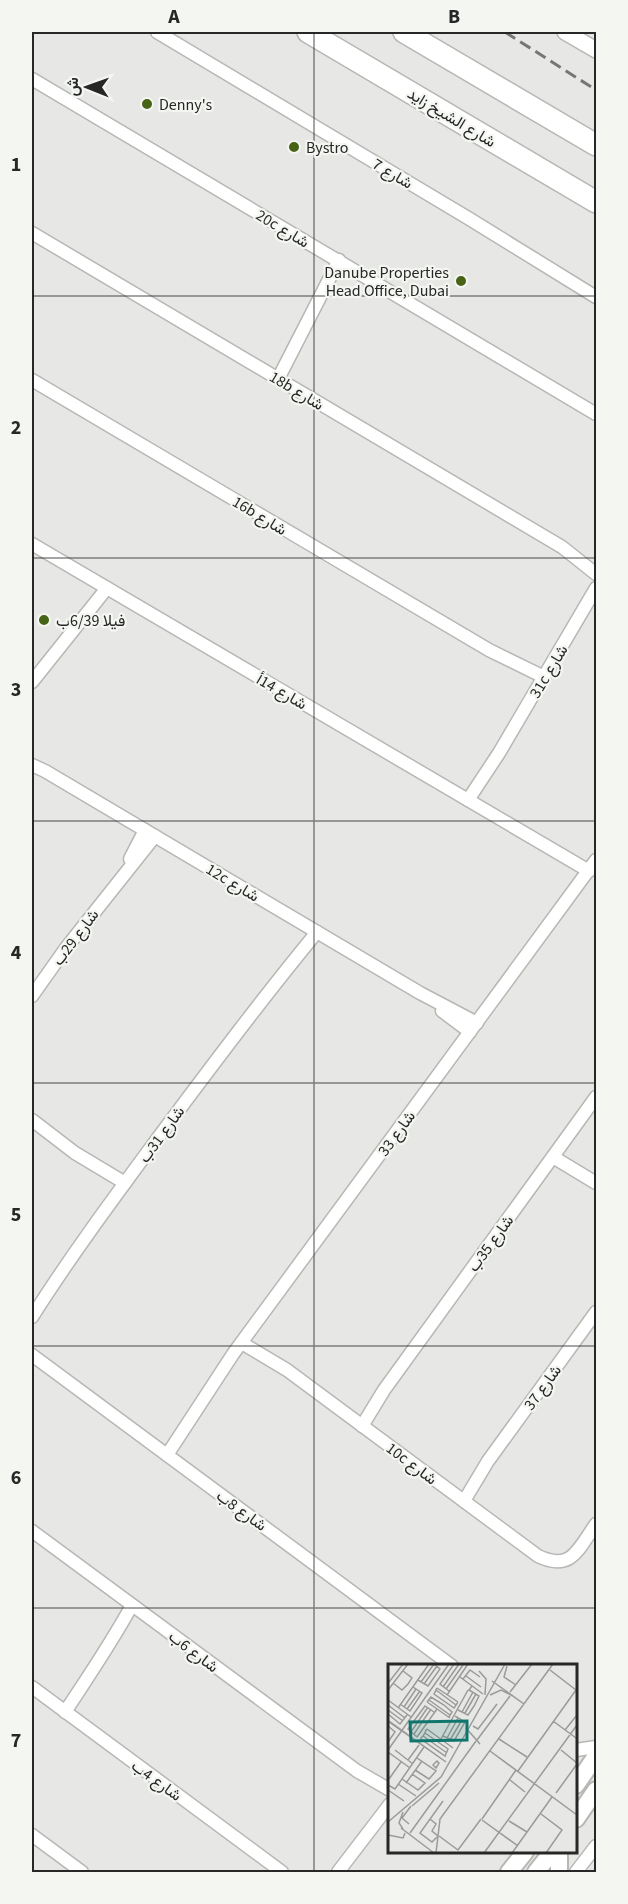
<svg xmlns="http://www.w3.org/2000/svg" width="628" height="1904" viewBox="0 0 628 1904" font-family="'Source Sans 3',Vazirmatn,sans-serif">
<rect width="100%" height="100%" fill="#e7e8e5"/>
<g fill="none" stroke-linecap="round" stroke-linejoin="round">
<defs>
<g id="minor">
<polyline points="157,32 468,218 596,297"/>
<polyline points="32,79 596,414"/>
<polyline points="32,233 562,547 596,574"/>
<polyline points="278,379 339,260"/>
<polyline points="32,380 489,650 544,677"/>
<polyline points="32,544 589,871"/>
<polyline points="32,682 107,588"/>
<polyline points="32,765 45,771 420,993 477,1023"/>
<polyline points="468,800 499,753 596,588"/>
<polyline points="130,859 145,830"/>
<polyline points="32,996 66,948 155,836"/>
<polyline points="442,1011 470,1032"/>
<polyline points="32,1120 75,1153 125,1183"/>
<polyline points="553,1157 596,1183"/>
<path d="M32 1317C70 1257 113 1199 155 1142 208 1071 261 1000 317 932"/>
<path d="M242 1343 287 1370 538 1556C572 1572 578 1549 596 1524"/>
<polyline points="32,1355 452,1666"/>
<polyline points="362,1426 384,1390 596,1097"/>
<polyline points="167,1455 233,1354 596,860"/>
<polyline points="464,1501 488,1461 596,1312"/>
<polyline points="32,1531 357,1771 390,1790"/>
<polyline points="32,1687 282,1872"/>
<path d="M65 1712C88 1677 112 1642 132 1605"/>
<polyline points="576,1750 596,1747"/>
<polyline points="32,1835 82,1872"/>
<polyline points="338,1872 390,1804"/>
<polyline points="576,1872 596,1846"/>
</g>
<polyline id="tertiary" points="565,32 596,50"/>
<g id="secondary">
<polyline points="576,1785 596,1756"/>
<polyline points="576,1819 596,1790"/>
<polyline points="559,1852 559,1872"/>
<polyline points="509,1872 525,1852"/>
<polyline points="536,1872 552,1852"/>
</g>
<g id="motorway">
<polyline points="308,32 596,202"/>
<polyline points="404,32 596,145"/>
</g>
</defs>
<use href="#minor" stroke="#b6b8b4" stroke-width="15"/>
<use href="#tertiary" stroke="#b6b8b4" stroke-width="18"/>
<use href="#secondary" stroke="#b6b8b4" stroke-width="20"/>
<use href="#motorway" stroke="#b6b8b4" stroke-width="24"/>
<use href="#minor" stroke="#fff" stroke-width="12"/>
<use href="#tertiary" stroke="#fff" stroke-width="15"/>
<use href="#secondary" stroke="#fff" stroke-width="16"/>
<use href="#motorway" stroke="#fff" stroke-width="21"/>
<polyline stroke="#767775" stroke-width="3" stroke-dasharray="12 6" stroke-linecap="butt" points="505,32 596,90"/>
</g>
<path fill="none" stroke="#262726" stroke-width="1.5" stroke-opacity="0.55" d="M314 32V1872M32 296H596M32 558H596M32 821H596M32 1083H596M32 1346H596M32 1608H596"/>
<g fill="#466316" stroke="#f4f6f2" stroke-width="2">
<circle cx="147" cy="104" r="6"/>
<circle cx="294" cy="147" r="6"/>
<circle cx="461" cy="281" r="6"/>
<circle cx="44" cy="620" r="6"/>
</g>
<g text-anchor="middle" stroke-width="4.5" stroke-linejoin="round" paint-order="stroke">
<g font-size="16" fill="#262726" stroke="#f4f6f2" text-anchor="start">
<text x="159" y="110">Denny's</text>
<text x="306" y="153">Bystro</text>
<text x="449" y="278" text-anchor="end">Danube Properties<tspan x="449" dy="18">Head Office, Dubai</tspan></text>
<text x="56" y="626">فيلا 6/39ب</text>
</g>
<g font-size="16" fill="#262726" stroke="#f4f6f2">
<text transform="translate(452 117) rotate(31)" y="6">شارع الشيخ زايد</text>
<text transform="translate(393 173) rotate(31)" y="6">شارع 7</text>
<text transform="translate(283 228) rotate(31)" y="6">20c شارع</text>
<text transform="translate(297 390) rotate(31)" y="6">18b شارع</text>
<text transform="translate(260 515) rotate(31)" y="6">16b شارع</text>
<text transform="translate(548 671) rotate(-59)" y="6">31c شارع</text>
<text transform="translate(282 691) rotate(30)" y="6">شارع 14أ</text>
<text transform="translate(233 882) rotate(31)" y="6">12c شارع</text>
<text transform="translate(75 937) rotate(-53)" y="6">شارع 29ب</text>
<text transform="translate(396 1133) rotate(-54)" y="6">شارع 33</text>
<text transform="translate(161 1134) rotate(-54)" y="6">شارع 31ب</text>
<text transform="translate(490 1243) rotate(-54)" y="6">شارع 35ب</text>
<text transform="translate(542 1387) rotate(-54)" y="6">شارع 37</text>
<text transform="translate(412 1463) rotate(37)" y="6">10c شارع</text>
<text transform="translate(242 1510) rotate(36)" y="6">شارع 8ب</text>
<text transform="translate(194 1651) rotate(37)" y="6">شارع 6ب</text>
<text transform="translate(157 1780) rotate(36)" y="6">شارع 4ب</text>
</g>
</g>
<g transform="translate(388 1664)">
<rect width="189" height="189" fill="#e7e8e5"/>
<path fill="none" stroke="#9a9b99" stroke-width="1.5" d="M119 2 116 13 128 21M162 6 188 26M91 7 98 15 97 31M78 12 93 23M72 13 95 30M75 15 82 6 92 13M30 16 40 22 52 5 46 0M104 17 136 40M1 18 15 0M33 18 46 0M5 19 14 26 20 20 24 14 15 7M36 20 49 2M55 23 71 0M49 24 46 30 66 44 70 38M49 24 70 38M58 25 75 1M0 26 20 0M48 26 68 41M61 27 52 20 66 0M122 28 144 0M59 31 80 0M102 31 113 26 125 32M0 36 23 53M41 36 62 51M39 38 43 33 56 41 64 48 61 53M39 38 62 54M12 40 22 47 34 29 25 23M0 41 17 54M16 43 28 25M10 44 41 0M19 45 32 27M0 46 15 57M70 46 80 51 86 42 91 32 81 26 84 22M74 48 85 28M77 49 88 30M0 50 12 60 19 51M165 57 188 74M1 58 58 98 1 57M0 62 7 68 0 78M85 62 90 65 109 40M78 64 92 80M39 65 65 84M177 66 189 51M23 68 40 43M37 69 60 85 57 92 33 75V74L35 72 37 69 38 66 39 65M26 70 43 45M35 72 59 89M55 72 66 77 77 58 67 52M29 73 20 65 37 42 46 48M29 73 49 45M59 74 70 54M53 75 80 26M111 75 139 93M62 76 74 56M89 76 122 32M0 86 61 0M7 86 25 100M173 86 189 99M102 87 189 151M0 88 22 104M20 96 31 81M49 97 51 99 48 104 45 101ZM27 106 41 115 48 107 29 94M130 107 188 26M1 115 13 98M14 115 30 126 37 119 24 110M122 116 137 128M18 119 34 97M10 120 28 132M0 121 7 125 36 83M0 126 16 137M168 129 189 100M24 142 51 119M153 150 174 166 158 189M42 155 48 160 44 167 50 172M94 155 128 106M94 156 130 182M121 157 139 168M0 158 53 113 117 0M21 160 14 154 23 142M13 164 46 189M15 165 11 159 15 148M22 169 88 77M0 171 15 174 17 169M51 172 70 186 93 155M49 173 44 178 32 169 55 137M48 189 52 155 165 0M96 189 189 61M124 189 164 133"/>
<path fill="#0f766e" fill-opacity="0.15" stroke="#0f766e" stroke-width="3" d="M79 57V76L23 77 22 58Z"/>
<rect width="189" height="189" fill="none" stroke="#262726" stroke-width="3"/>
</g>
<rect width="628" height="1904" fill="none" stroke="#f4f6f2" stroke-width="66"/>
<g transform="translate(87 87) rotate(271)" stroke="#f4f6f2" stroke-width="4.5" paint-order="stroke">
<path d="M0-4.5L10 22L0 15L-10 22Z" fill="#262726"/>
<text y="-9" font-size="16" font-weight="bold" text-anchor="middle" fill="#262726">ش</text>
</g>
<rect x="33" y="33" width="562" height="1838" fill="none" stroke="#262726" stroke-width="2"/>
<g font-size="20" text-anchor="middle" font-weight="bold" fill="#262726">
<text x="174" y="23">A</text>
<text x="454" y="23">B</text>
<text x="16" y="171">1</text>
<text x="16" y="434">2</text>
<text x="16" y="696">3</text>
<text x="16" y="959">4</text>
<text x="16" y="1221">5</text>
<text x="16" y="1484">6</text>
<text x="16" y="1747">7</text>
</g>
</svg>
